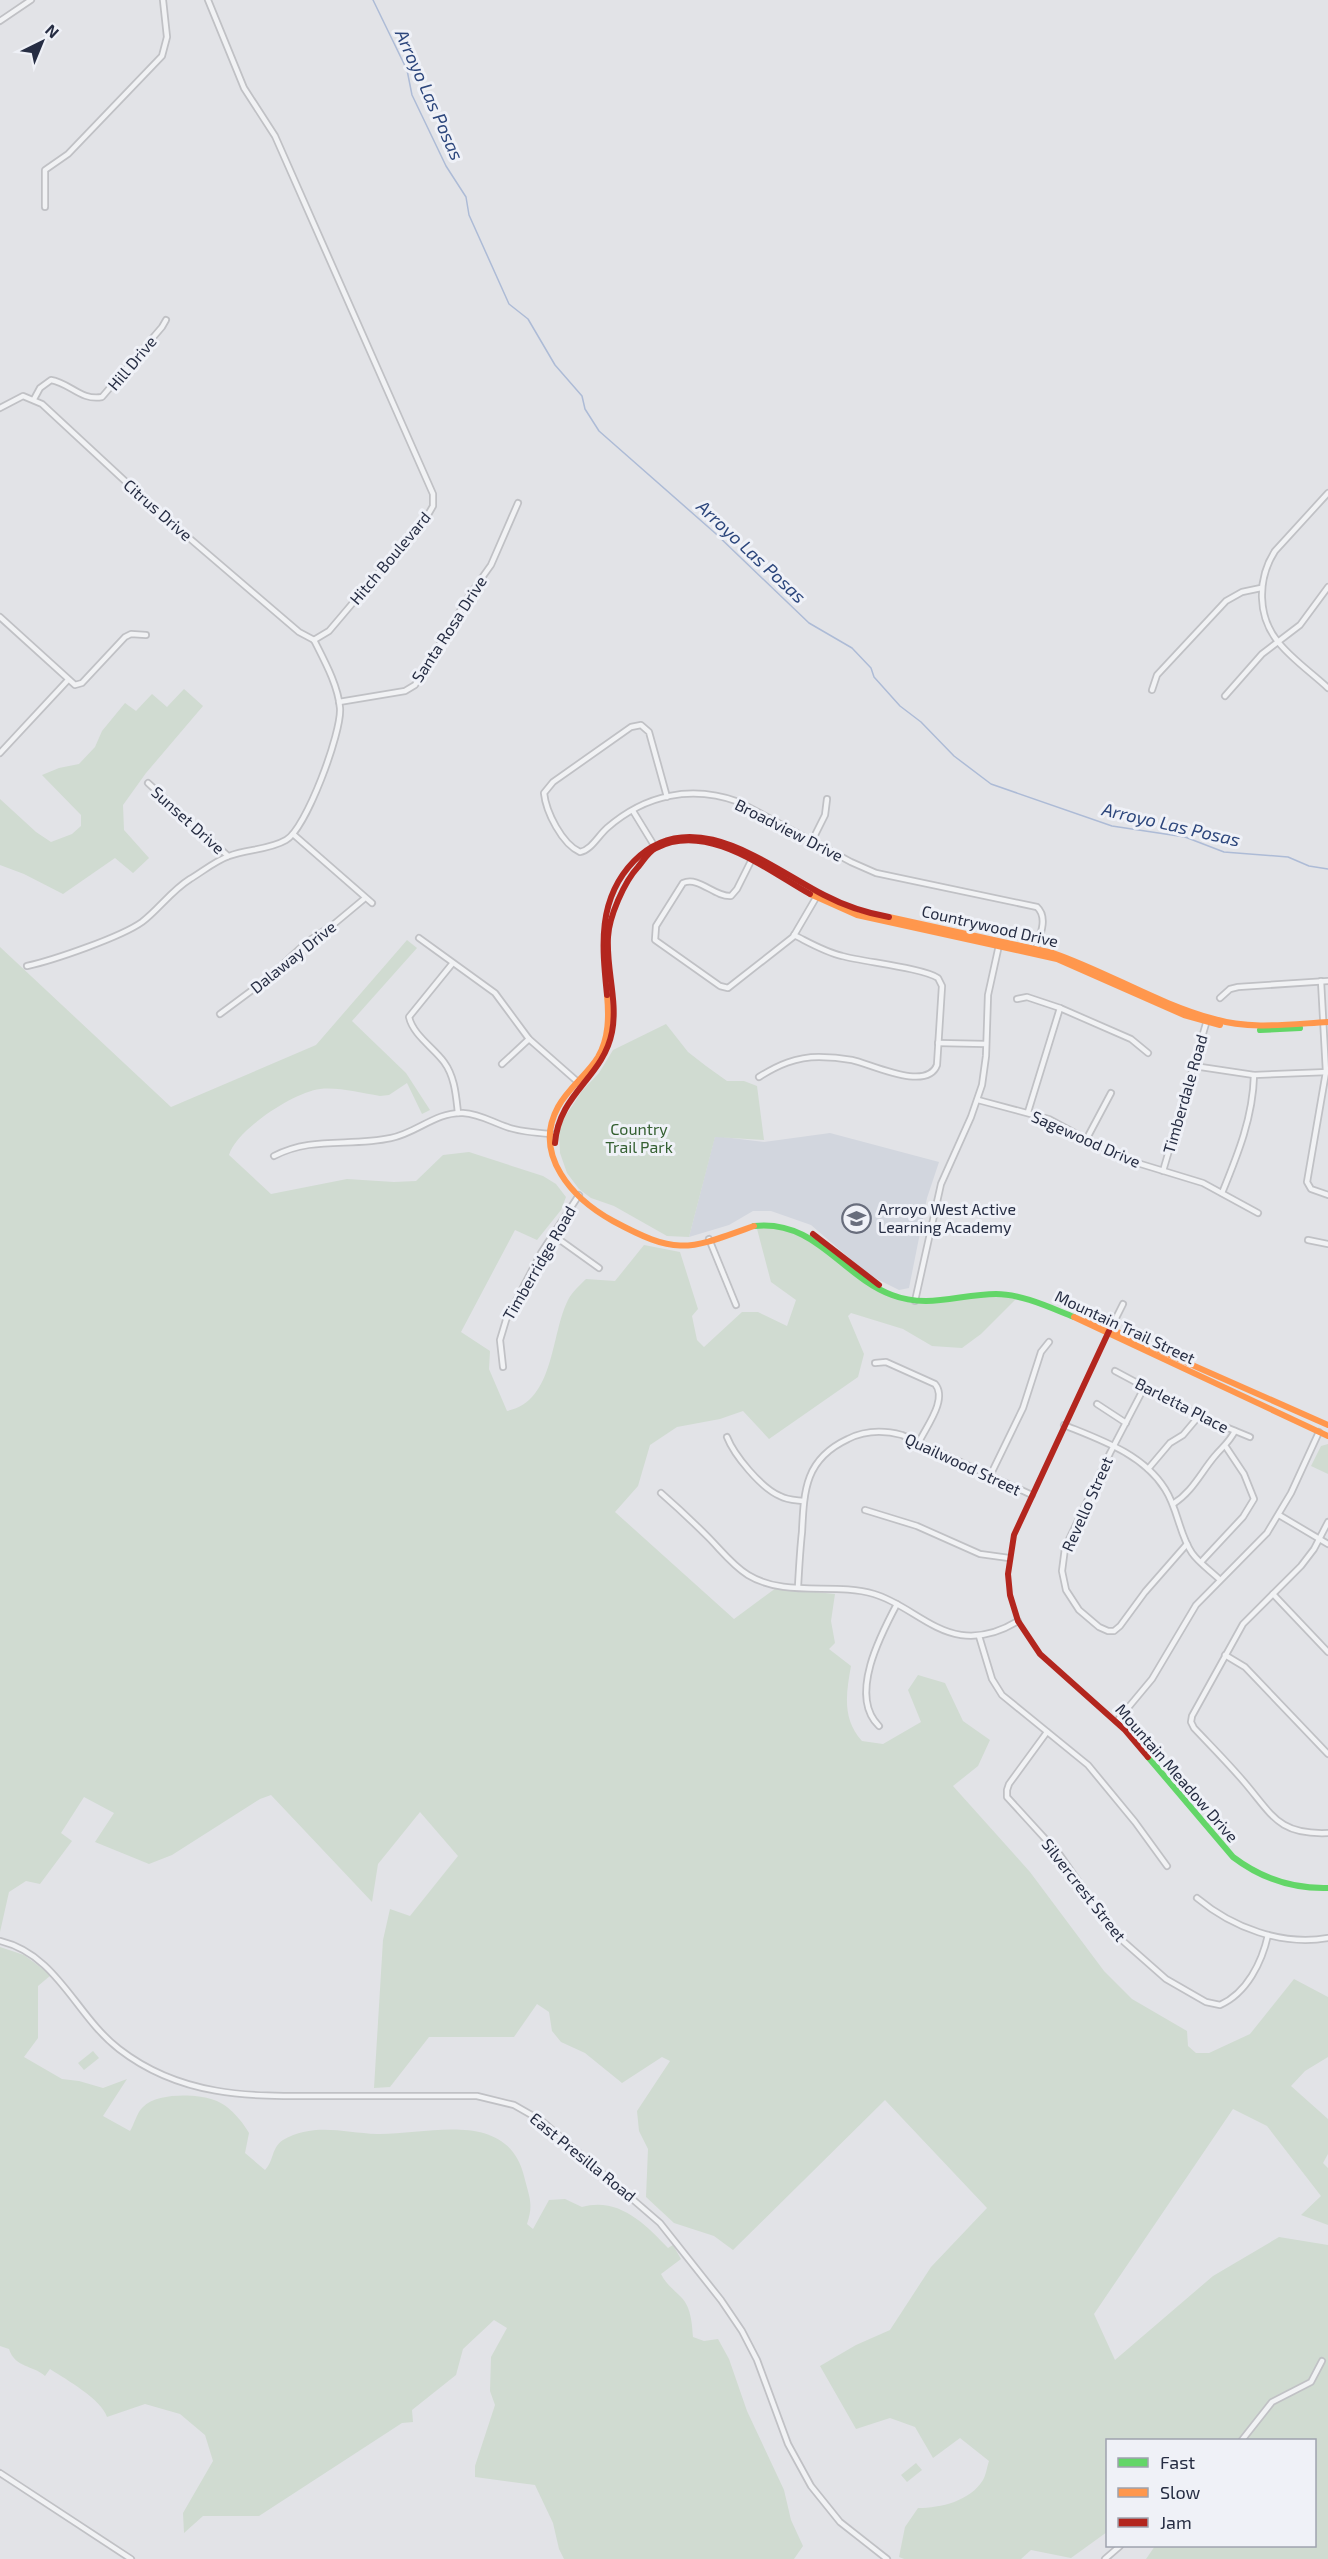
<svg xmlns="http://www.w3.org/2000/svg" width="1328" height="2559" viewBox="0 0 1328 2559" font-family="'Exo 2',sans-serif">
<rect width="100%" height="100%" fill="#e2e3e7"/>
<polygon fill="#d2d6de" points="830,1133 939,1162 927,1198 909,1288 899,1290 869,1275 811,1225 771,1211 753,1211 729,1225 689,1237 715,1136 764,1142"/>
<g fill="#d0dbd1">
<polygon points="184,689 203,706 146,773 123,805 124,830 149,858 133,873 115,858 63,894 24,874 0,865 0,799 36,832 51,842 72,834 81,826 81,815 42,775 59,768 79,764 95,747 102,731 125,703 136,711 152,694 167,707"/>
<path d="M407 940 417 948 352 1021 406 1073 430 1110 422 1114 407 1083 389 1095 380 1096C361 1093 339 1087 320 1089 294 1092 236 1130 229 1155L271 1194 347 1179 394 1182 416 1181 443 1155 469 1152 543 1176 556 1184 566 1197 561 1210 537 1240 515 1230 461 1332 490 1351 489 1369 507 1411C555 1401 550 1336 568 1300 572 1292 580 1285 586 1279L615 1281 644 1245 680 1252 698 1309 692 1316 697 1340 704 1347 742 1312H758L787 1326 796 1300 771 1282 756 1225 799 1231 867 1283 915 1301 987 1294 1018 1297 981 1334 962 1348 932 1346 903 1329 851 1313 848 1316 864 1354 858 1377 769 1439 743 1411 720 1419 677 1427 650 1445 638 1486 615 1512 734 1619 776 1588 835 1594 831 1621 835 1643 829 1649 851 1666C846 1694 842 1719 862 1741L883 1744 921 1722 908 1690 918 1675 945 1683 963 1721 990 1740 978 1766 953 1786 1030 1872 1104 1971 1132 1999 1187 2031 1188 2046 1196 2053H1209L1250 2034 1294 1979 1328 1997V2057L1305 2071 1291 2086 1328 2119V2154L1323 2163 1328 2168V2225L1301 2215 1321 2196 1267 2126 1233 2109 1094 2314 1115 2360 1213 2276 1279 2237 1328 2245V2559H1146L1155 2546H1314V2440H1108L1107 2532 1071 2558 1031 2550 1021 2559H904L899 2557 905 2527 918 2508C941 2508 970 2501 983 2480 986 2475 987 2467 989 2461L960 2438 933 2458 915 2427 890 2418 856 2429 820 2366 856 2345 890 2330 931 2267 987 2208 885 2100 733 2250 714 2236 674 2223 646 2197 648 2149 639 2131 637 2111 670 2061 662 2057 622 2083 585 2053 561 2042 552 2031 549 2012 537 2004 514 2037H429L390 2087 374 2088 383 1940 390 1909 410 1916 458 1856 420 1812 378 1864 372 1902 271 1795 260 1799 172 1855 149 1864 95 1842 114 1813 84 1797 61 1833 72 1841 40 1884 26 1881 9 1892 0 1932V947L171 1107 316 1045Z"/>
<polygon points="666,1024 688,1052 706,1066 727,1081 744,1081 757,1086 764,1140 715,1137 689,1237 667,1236 614,1206 591,1198 579,1189 567,1173 560,1153 559,1132 563,1120 582,1091 599,1073 613,1050"/>
<polygon points="1328,1444 1328,1474 1311,1466 1321,1446"/>
<path d="M0 1947 24 1955 51 1975 38 1986V2038L24 2057 62 2079 79 2081 103 2088 127 2079 103 2116 130 2131C134 2125 137 2112 143 2107 157 2093 194 2094 211 2099 227 2103 241 2119 249 2133L245 2153 265 2170C274 2161 271 2148 283 2140 314 2122 345 2133 377 2134 427 2135 507 2108 524 2176 529 2197 534 2203 527 2224L533 2229 549 2200 565 2199 582 2207C619 2197 645 2224 668 2248L673 2245 681 2259 661 2274C666 2284 672 2288 680 2296 691 2306 692 2323 693 2337L704 2341 718 2339 729 2359 747 2411 784 2490 791 2520 803 2546 794 2559H564L559 2549 553 2523 535 2485 475 2477V2466L495 2405 490 2391 491 2357 507 2328 494 2320 463 2349 456 2375 412 2410 413 2422 402 2423 259 2516H203L184 2533 183 2513 213 2461 205 2435 180 2414 145 2404 107 2417C101 2399 67 2380 50 2369L45 2376C33 2365 15 2368 9 2349L0 2346Z"/>
<polygon points="93,2051 99,2058 84,2070 78,2063"/>
<polygon points="916,2463 922,2470 907,2482 901,2475"/>
</g>
<g fill="none" stroke-linecap="round" stroke-linejoin="round">
<polyline stroke="#adbbd6" stroke-width="1.5" points="373,0 407,70 412,95 446,166 466,197 469,215 509,304 528,319 555,365 582,396 585,409 599,431 715,533 809,623 852,648 871,668 874,677 900,706 921,722 954,756 991,784 1112,826 1185,837 1224,852 1288,857 1309,866 1328,869"/>
<defs>
<g id="street">
<polyline points="208,0 244,88 275,136 433,494 433,506 429,513 329,631 314,640"/>
<polyline points="0,21 31,0"/>
<polyline points="45,207 45,170 68,154 162,56 167,37 163,0"/>
<path d="M34 399 40 388 51 380C70 383 81 401 102 397L162 327 166 320"/>
<polyline points="0,408 23,396 42,404 153,507 299,632 314,640"/>
<path d="M1328 493 1275 551C1257 579 1257 617 1279 643 1293 660 1312 673 1328 688"/>
<polyline points="0,617 75,685 82,683 125,637 131,634 146,635"/>
<polyline points="1152,690 1157,675 1226,601 1242,592 1261,588"/>
<polyline points="1225,696 1262,654 1300,625 1328,587"/>
<polyline points="339,702 405,691 415,685 469,596 491,565 518,503"/>
<polyline points="0,753 68,680"/>
<polyline points="148,783 228,856"/>
<path d="M667 797 649 732 641 725 631 727 553 782 544 793C546 812 562 844 580 852 591 850 598 836 607 828 646 794 692 785 739 802L851 862 876 873 1037 907C1049 918 1039 938 1035 951"/>
<polyline points="633,811 655,847"/>
<polyline points="293,834 372,903"/>
<polyline points="812,841 825,815 827,799"/>
<path d="M752 859 737 889 731 896C714 897 699 876 683 883L656 926 655 940 720 986 728 988 793 937 817 896"/>
<polyline points="419,938 495,993 529,1039 579,1083"/>
<path d="M452 964 409 1017C413 1035 434 1048 444 1062 455 1077 456 1096 458 1113"/>
<path d="M27 966C54 960 121 937 142 922 159 909 171 891 190 879 202 872 215 861 229 856 247 849 269 850 286 840 306 829 342 732 340 708 338 685 324 660 314 640"/>
<polyline points="1321,981 1326,1072 1307,1182 1311,1189 1328,1195"/>
<polyline points="1220,998 1230,989 1238,987 1328,981"/>
<polyline points="1017,999 1027,997 1060,1008 1131,1039 1148,1053"/>
<polyline points="220,1014 267,979 307,942 334,924 364,899"/>
<polyline points="938,1043 986,1044"/>
<polyline points="502,1064 529,1039"/>
<polyline points="1194,1066 1254,1075 1328,1072"/>
<path d="M759 1077C778 1065 796 1057 819 1057 830 1057 841 1058 852 1060 871 1064 927 1092 937 1065L942 986 938 978C923 968 864 962 842 956 825 952 810 943 794 935"/>
<polyline points="978,1100 1049,1119 1121,1158 1203,1183 1258,1213"/>
<polyline points="1028,1112 1060,1008"/>
<polyline points="1086,1140 1111,1093"/>
<path d="M274 1156C312 1136 350 1147 391 1138 417 1133 435 1112 463 1113 480 1114 492 1122 507 1127 521 1132 537 1133 552 1134"/>
<polyline points="1163,1171 1207,1020"/>
<path d="M1222 1193C1238 1154 1253 1117 1254 1075"/>
<polyline points="553,1235 599,1268"/>
<polyline points="709,1239 736,1305"/>
<polyline points="1308,1240 1328,1244"/>
<polyline points="915,1301 941,1184 971,1117 982,1085 986,1056 988,995 999,945"/>
<polyline points="1111,1328 1123,1304"/>
<path d="M875 1363 886 1362 935 1384C948 1399 926 1427 919 1442"/>
<polyline points="503,1367 500,1340 506,1320 541,1253 579,1195"/>
<polyline points="1115,1371 1199,1416 1250,1437"/>
<polyline points="1145,1386 1110,1453 1065,1548 1062,1571 1066,1590 1079,1610 1099,1627 1108,1631 1114,1631 1120,1626 1145,1592 1187,1544"/>
<polyline points="1097,1404 1126,1423"/>
<path d="M1064 1425C1101 1440 1143 1454 1165 1489 1178 1509 1179 1534 1192 1553 1199 1563 1211 1571 1219 1579"/>
<path d="M727 1437C734 1455 761 1488 780 1496 787 1500 795 1500 803 1501"/>
<polyline points="1148,1469 1170,1443 1183,1435 1199,1416"/>
<polyline points="990,1476 1023,1408 1041,1352 1049,1342"/>
<path d="M661 1493C677 1507 693 1522 708 1537 721 1550 732 1565 748 1575 786 1598 834 1582 874 1594 905 1603 929 1630 961 1635 982 1638 1000 1632 1018 1621"/>
<path d="M1173 1504C1192 1492 1200 1474 1214 1457 1222 1447 1228 1444 1235 1431"/>
<polyline points="865,1510 917,1526 980,1554 1009,1558"/>
<polyline points="1279,1515 1328,1544"/>
<path d="M1328 1522 1314 1549 1301 1566 1243 1624 1192 1716 1191 1722 1194 1728C1211 1746 1229 1764 1245 1783 1273 1816 1279 1835 1328 1833"/>
<polyline points="1201,1562 1243,1517 1254,1499 1244,1474 1226,1447"/>
<path d="M798 1587C799 1569 800 1550 802 1532 804 1490 805 1459 848 1439 866 1430 883 1430 902 1435L1032 1495"/>
<polyline points="1273,1594 1328,1652"/>
<polyline points="979,1636 992,1679 1002,1695 1088,1765 1135,1822 1167,1866"/>
<polyline points="1225,1655 1245,1667 1328,1754"/>
<polyline points="1117,1721 1152,1679 1196,1605 1267,1533 1291,1493 1319,1432"/>
<path d="M879 1726C848 1696 881 1634 897 1604"/>
<path d="M1047 1732 1009 1784 1007 1790V1797L1060 1855 1115 1934 1166 1979 1206 2002 1220 2005C1247 1993 1262 1962 1268 1935"/>
<path d="M1197 1898C1233 1928 1282 1946 1328 1938"/>
<path d="M0 1941C58 1955 75 2015 119 2049 186 2101 260 2096 340 2096 386 2096 431 2096 477 2096L514 2105 542 2121 660 2223 721 2300 742 2331 757 2360 788 2444 811 2486 840 2522 887 2559"/>
<polyline points="1242,2440 1272,2402 1311,2382 1322,2361"/>
<polyline points="0,2473 131,2559"/>
<polyline points="1105,2559 1120,2546"/>
</g>
</defs>
<use href="#street" stroke="#c0c1c5" stroke-width="8"/>
<use href="#street" stroke="#f1f2f4" stroke-width="4.5"/>
<g stroke="#63d668" stroke-width="6">
<polyline points="1260,1030 1300,1028"/>
<path d="M754 1226C816 1219 841 1276 892 1295 928 1309 960 1294 996 1294 1022 1294 1051 1308 1074 1317"/>
<path d="M1148 1757 1233 1857C1262 1879 1292 1889 1328 1888"/>
</g>
<g stroke="#ff974d" stroke-width="6">
<polyline points="810,894 857,915 1057,959 1184,1015 1220,1025"/>
<path d="M889 917 1053 953C1108 972 1158 1004 1214 1019 1251 1030 1291 1024 1328 1022"/>
<path d="M607 995C609 1016 609 1038 598 1057 587 1075 568 1088 558 1107 532 1155 573 1199 613 1221 678 1256 687 1250 754 1226"/>
<polyline points="1074,1317 1328,1436"/>
<polyline points="1088,1319 1328,1425"/>
</g>
<g stroke="#b3261e" stroke-width="6">
<path d="M607 995C602 946 597 899 634 861 692 802 768 866 824 895 845 906 866 913 889 917"/>
<path d="M555 1143C559 1093 603 1078 612 1032 618 1001 606 969 608 937 609 917 624 882 638 867 643 861 649 851 656 848 707 821 767 870 810 894"/>
<polyline points="813,1234 879,1285"/>
<polyline points="1109,1331 1014,1535 1008,1574 1010,1595 1018,1621 1040,1654 1125,1730 1148,1757"/>
</g>
</g>
<defs>
<symbol id="school-ring" viewBox="-11 -11 22 22"><circle r="9.5" fill="#eff1f7" stroke="#686d7c" stroke-width="1.5"/><path d="M0-5L7-2L0 1L-7-2ZM-4 1L0 2.5L4 1V4Q0 6-4 4Z" fill="#686d7c"/></symbol>
</defs>
<g fill-rule="evenodd">
<use href="#school-ring" x="840" y="1202" width="33" height="33"/>
</g>
<g text-anchor="middle" stroke-width="6" stroke-linejoin="round" paint-order="stroke">
<g font-size="16" fill="#262d43" stroke="#eff1f7">
<text transform="translate(132 363) rotate(-50)" y="6">Hill Drive</text>
<text transform="translate(158 510) rotate(41)" y="6">Citrus Drive</text>
<text transform="translate(390 558) rotate(-50)" y="6">Hitch Boulevard</text>
<text transform="translate(449 629) rotate(-57)" y="6">Santa Rosa Drive</text>
<text transform="translate(188 820) rotate(42)" y="6">Sunset Drive</text>
<text transform="translate(789 830) rotate(27)" y="6">Broadview Drive</text>
<text transform="translate(990 926) rotate(13)" y="6">Countrywood Drive</text>
<text transform="translate(293 957) rotate(-39)" y="6">Dalaway Drive</text>
<text transform="translate(1185 1094) rotate(-74)" y="6">Timberdale Road</text>
<text transform="translate(1086 1139) rotate(24)" y="6">Sagewood Drive</text>
<text transform="translate(539 1263) rotate(-60)" y="6">Timberridge Road</text>
<text transform="translate(1125 1327) rotate(25)" y="6">Mountain Trail Street</text>
<text transform="translate(1182 1405) rotate(27)" y="6">Barletta Place</text>
<text transform="translate(963 1464) rotate(25)" y="6">Quailwood Street</text>
<text transform="translate(1087 1504) rotate(-66)" y="6">Revello Street</text>
<text transform="translate(1177 1773) rotate(49)" y="6">Mountain Meadow Drive</text>
<text transform="translate(1084 1890) rotate(52)" y="6">Silvercrest Street</text>
<text transform="translate(583 2157) rotate(39)" y="6">East Presilla Road</text>
</g>
<g font-size="16" fill="#356032" stroke="#eff1f7">
<text x="639" y="1135">Country<tspan x="639" dy="18">Trail Park</tspan></text>
</g>
<g font-size="16" fill="#262d43" stroke="#eff1f7" text-anchor="start">
<text x="878" y="1215">Arroyo West Active<tspan x="878" dy="18">Learning Academy</tspan></text>
</g>
<g font-size="18" font-style="italic" fill="#2c467c" stroke="#eff1f7">
<text transform="translate(429 95) rotate(66)" y="6">Arroyo Las Posas</text>
<text transform="translate(751 552) rotate(43)" y="6">Arroyo Las Posas</text>
<text transform="translate(1171 825) rotate(13)" y="6">Arroyo Las Posas</text>
</g>
</g>
<rect x="1106" y="2439" width="210" height="108" fill="#eff1f7" stroke="#9fa3af" stroke-width="1.5"/>
<rect x="1118" y="2458" width="30" height="9" fill="#63d668" stroke="#9fa3af" stroke-width="1.5"/>
<text x="1160" y="2469" font-size="18" fill="#262d43">Fast</text>
<rect x="1118" y="2488" width="30" height="9" fill="#ff974d" stroke="#9fa3af" stroke-width="1.5"/>
<text x="1160" y="2499" font-size="18" fill="#262d43">Slow</text>
<rect x="1118" y="2518" width="30" height="9" fill="#b3261e" stroke="#9fa3af" stroke-width="1.5"/>
<text x="1160" y="2529" font-size="18" fill="#262d43">Jam</text>
<g transform="translate(42 42) rotate(43)" stroke="#eff1f7" stroke-width="4.5" paint-order="stroke">
<path d="M0-4.5L10 22L0 15L-10 22Z" fill="#262d43"/>
<text y="-9" font-size="16" font-weight="bold" text-anchor="middle" fill="#262d43">N</text>
</g>
</svg>
